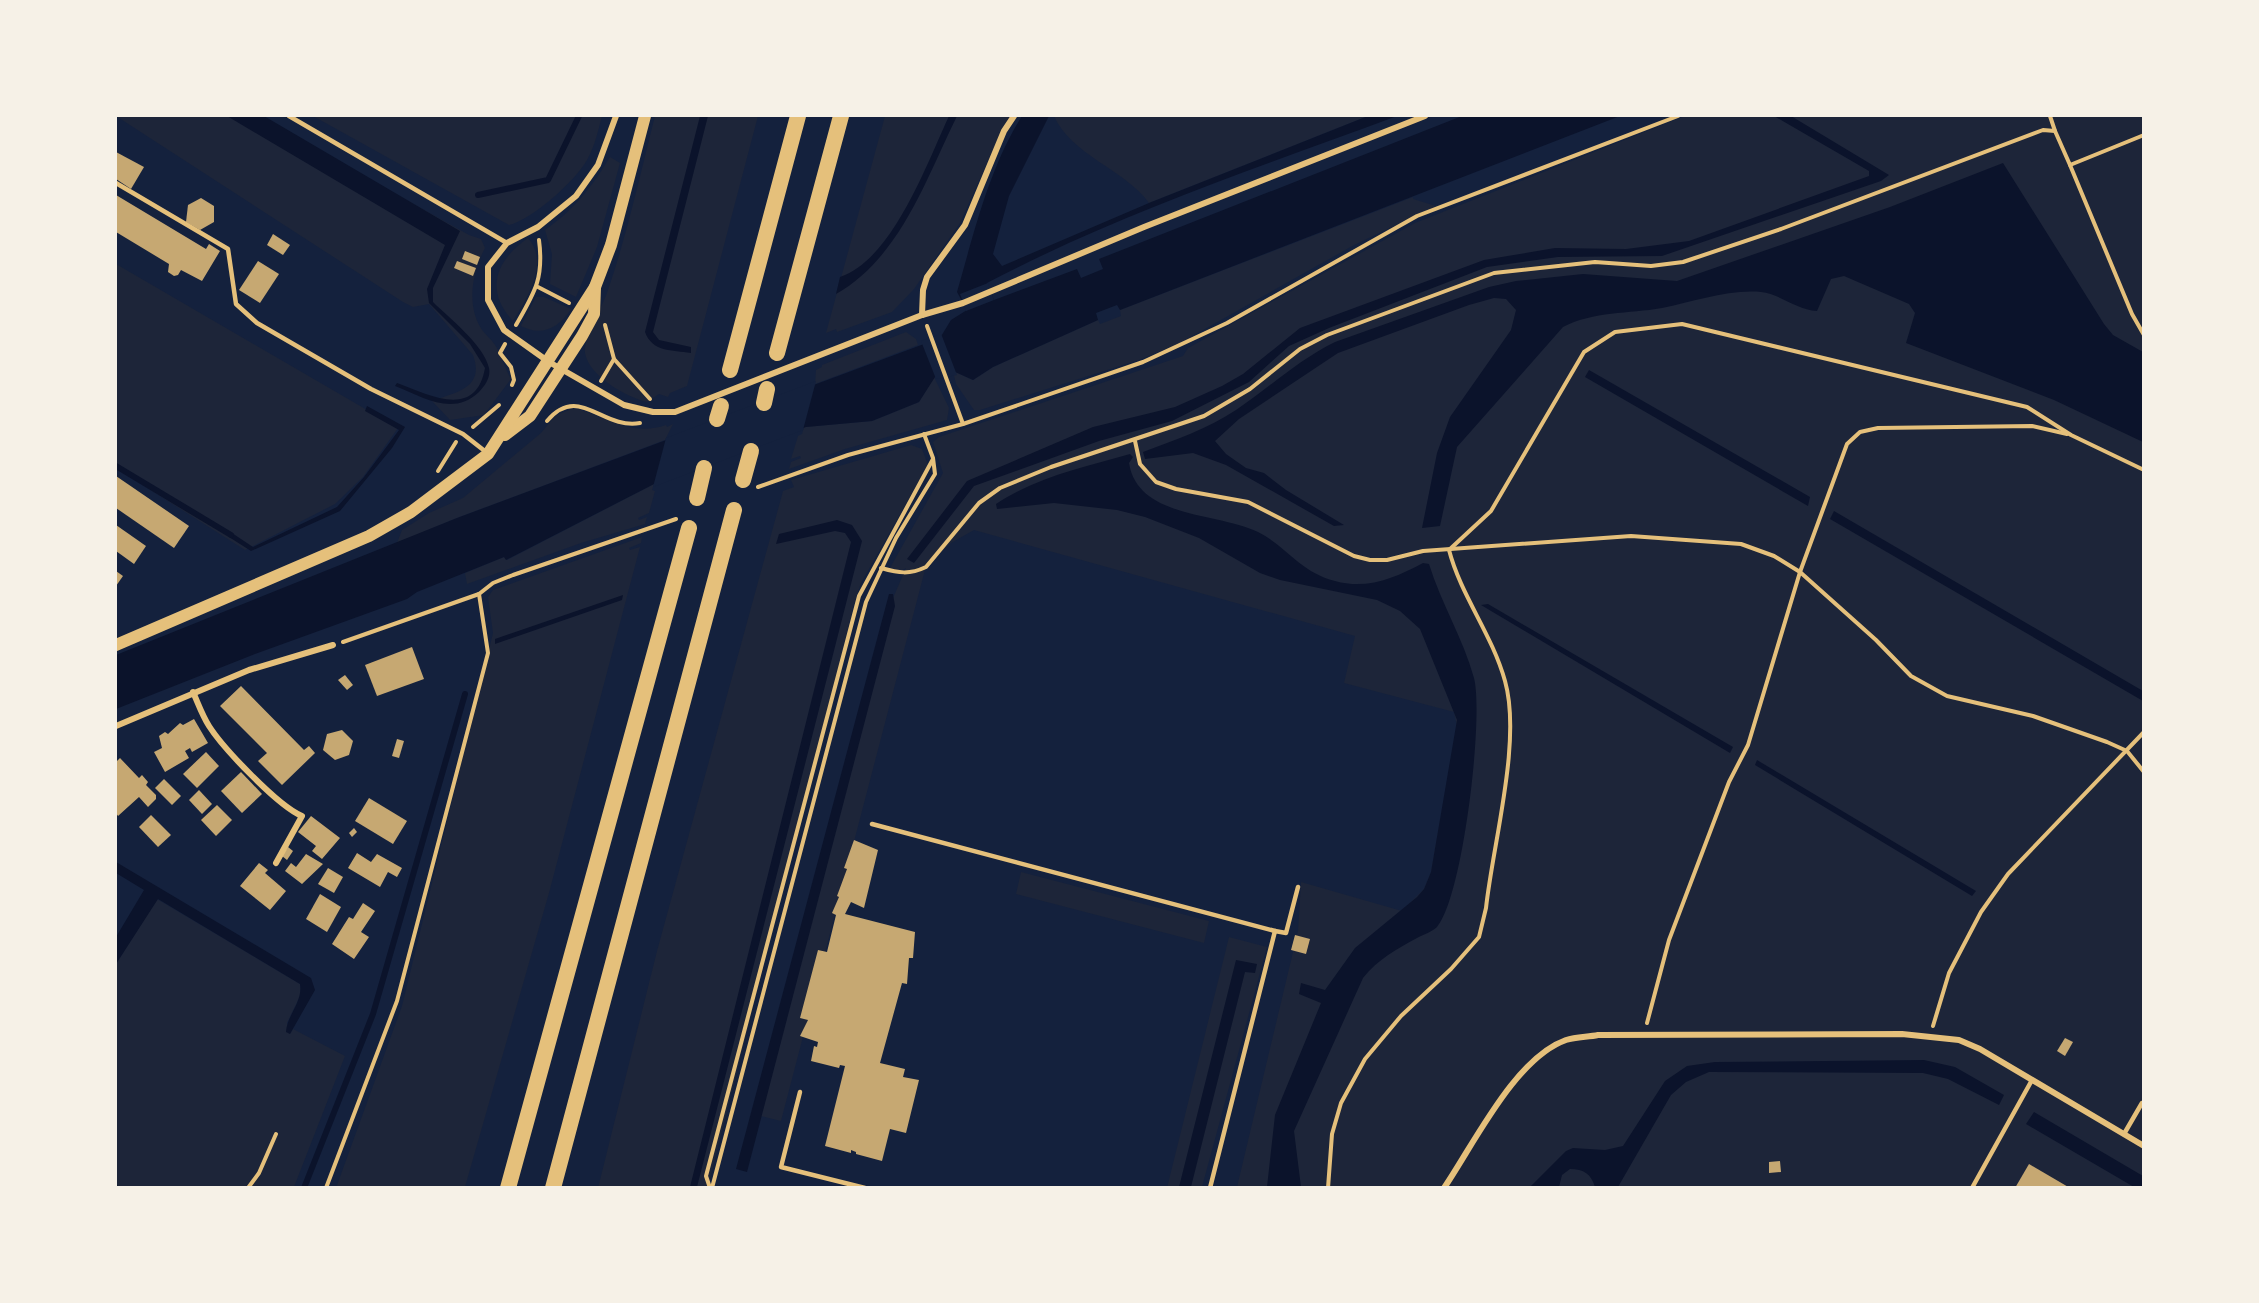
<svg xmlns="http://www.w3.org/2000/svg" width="2259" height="1303" viewBox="0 0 2259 1303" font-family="'Golos Text',sans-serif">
<rect width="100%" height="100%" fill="#14213d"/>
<g fill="#1d2539">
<path d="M116 116H256L469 235 481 239 485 248C472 272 466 306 482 330 486 335 491 339 495 345 500 352 505 369 511 379L484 415 450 420 432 401C457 392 485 388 473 355L429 304 413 307 403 302Z"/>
<path d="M313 116H602C598 131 595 146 587 160 576 180 532 220 509 225Z"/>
<path d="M655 116H758L687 386 670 393 668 397 659 394 647 402C626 397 589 376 585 353 583 340 602 307 607 293 627 235 640 175 655 116Z"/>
<polygon points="885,116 1011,116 1000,134 960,223 914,289 892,312 837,332 836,329 826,333"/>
<path d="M1054 116H1368L1149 203C1124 169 1071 155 1054 116Z"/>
<polygon points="1685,116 2143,116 2143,1187 1237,1187 1298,931 1301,882 1402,911 1424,889 1431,872 1457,726 1454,712 1344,683 1355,636 974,530 951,543 926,566 781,1121 757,1115 893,598 906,568 899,572 890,568 943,473 933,442 939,437 1183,356 1188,348 1415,223"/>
<path d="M610 157 620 163 597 247 576 297 550 284 552 254 545 230C574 210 592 187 610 157Z"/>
<polygon points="1413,197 1413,199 1436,206 1354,245 1180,343 1139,360 980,410 974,410 956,384 953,371 973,380 993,367 1098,320 1100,324 1121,316 1120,310"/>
<path d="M528 238C550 263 527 298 513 321 484 290 496 260 528 238Z"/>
<polygon points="116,264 398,428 363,477 335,504 245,550 116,468"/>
<path d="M536 297H544L571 309C559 328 541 337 521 326Z"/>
<polygon points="906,332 916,339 918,345 815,384 816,370 822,367 822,365"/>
<polygon points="934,377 949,408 947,420 845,449 789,469 791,462 801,458 800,456 791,459 798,436 802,434 804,427 872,421 919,402"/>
<path d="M575 408C606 417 632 437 666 425L667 427 673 424 665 440 457 518 397 543 402 530 429 513 463 498 541 433 556 415Z"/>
<polygon points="911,445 922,449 928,465 861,583 854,604 708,1187 598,1188 657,951 783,491 794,487 791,480"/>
<polygon points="654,484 652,490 655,491 649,513 638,518 639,520 647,517 645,524 581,543 467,584 465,573 504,557 507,560"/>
<polygon points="642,537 641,543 629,548 630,550 640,547 549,893 465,1187 336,1188 402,1006 493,633 488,597 493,590"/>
<polygon points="1021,872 1209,921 1204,943 1016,894"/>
<polygon points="157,899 300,984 301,994 287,1023 290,1034 293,1029 345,1056 294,1187 116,1188 116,964"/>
<polygon points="1229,937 1267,947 1202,1187 1167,1188"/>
</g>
<g fill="#0b132b">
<path d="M227 116H264L460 231 433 288V302C449 318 484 345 489 368 491 377 485 386 479 392 453 417 423 397 395 386L397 383C429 395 476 420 485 368L470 344 429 303 427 289 445 245Z"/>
<path d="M700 116H708L653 332 659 340 691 347V353C672 350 652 352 645 332Z"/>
<path d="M949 116H957C926 179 900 258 836 294L840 277C893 259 927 163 949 116Z"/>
<path d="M1022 116H1049L1009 196 993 254 1002 266 1149 203 1368 116H1397C1260 167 1118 214 987 283L994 300 1077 269 1081 278 1103 269 1099 259 1462 116H1620L1120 310 1117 305 1096 313 1098 320 993 367 973 380 953 371 935 377 919 402 872 421 806 427 654 484 506 560 504 557 417 592 407 599 255 654 116 709V655L457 518 940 338 951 320 967 310 957 292C974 233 989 168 1022 116Z"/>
<polygon points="1774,116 1791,116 1889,175 1881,181 1662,256 1558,257 1487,267 1329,328 1289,346 1249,382 1172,421 1099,441 974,486 914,563 907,559 967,481 1093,427 1175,407 1222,386 1243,374 1300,328 1484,260 1555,248 1626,249 1689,241 1869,176 1869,171"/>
<path d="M2003 163 2104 324 2113 335 2143 352V442L2054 400 1906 343 1915 313 1909 304 1844 276 1831 279 1817 311C1797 310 1780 294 1761 292 1729 289 1693 302 1662 308 1628 314 1594 311 1563 327L1457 447 1440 526 1422 528 1437 453 1450 417 1511 330 1516 310 1506 299 1494 298 1469 305 1338 353 1239 419 1215 441 1226 454 1246 468 1264 473 1286 490 1344 525 1334 526 1226 465 1193 453 1145 459 1143 452C1175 440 1207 429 1236 410 1269 388 1298 360 1335 342L1489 287 1516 281 1583 274 1677 281 1890 207Z"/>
<polygon points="1589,370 1810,497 1808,506 1585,377"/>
<polygon points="367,406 405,427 392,448 340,511 251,551 229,537 232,533 253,547 337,507 364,477 399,430 365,411"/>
<path d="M1130 454 1133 457 1129 463C1138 519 1217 512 1258 532 1286 546 1300 572 1335 581 1367 590 1395 578 1423 563L1429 564C1441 603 1463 638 1474 678 1484 716 1463 897 1437 927 1433 931 1423 935 1417 938 1397 949 1378 959 1363 978L1294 1131 1301 1187H1267L1275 1115 1321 1003 1299 994 1301 983 1325 990 1355 948 1417 897 1424 889 1431 872 1457 720 1420 629 1400 611 1377 600 1280 580 1260 573 1199 538 1145 517 1117 510 1054 503 997 509 996 504C1036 477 1085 467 1130 454Z"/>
<polygon points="1834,511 2143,691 2143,701 1830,519"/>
<polygon points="837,520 852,525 862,541 697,1187 690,1187 851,542 845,533 835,531 776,544 779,534"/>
<polygon points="889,594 893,594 895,606 747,1172 736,1169"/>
<polygon points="623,595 622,600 495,644 495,639"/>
<polygon points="1488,604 1733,747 1730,753 1481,605"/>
<polygon points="1757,760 1976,891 1972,896 1755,765"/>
<path d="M116 862 311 978 315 990 290 1034 286 1032C287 1015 303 1002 300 984L158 899 116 964V1042V937L144 890 116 873Z"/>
<polygon points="1236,960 1257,964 1255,973 1245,972 1191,1187 1179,1187"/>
<path d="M1924 1060 1955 1067 2004 1095 1999 1105 1948 1079 1923 1073 1709 1072 1686 1082 1671 1095 1618 1187H1595C1591 1174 1584 1169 1570 1169L1562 1175 1559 1187H1530L1566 1151 1573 1148 1605 1150 1623 1146 1665 1081 1687 1066 1715 1062Z"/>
<polygon points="2034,1112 2143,1176 2143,1187 2134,1187 2026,1124"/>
</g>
<g fill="#14213d">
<polygon points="988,283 994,300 966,311 960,294"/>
<polygon points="940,331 957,375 936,379 921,341 938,335"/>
<polygon points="816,381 803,430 653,487 666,438"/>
</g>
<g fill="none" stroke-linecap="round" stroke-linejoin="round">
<g stroke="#0b132b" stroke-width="6">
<polyline points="478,195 548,180 579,116"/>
<polyline points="116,466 231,535"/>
<polyline points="304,1188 373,1014 465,694"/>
</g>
</g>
<g fill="#c6a872">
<polygon points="116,152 144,167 131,189 116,179"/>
<polygon points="116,195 206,249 209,244 220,251 202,281 181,270 178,275 174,276 168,272 169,264 116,232"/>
<polygon points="201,198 214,206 214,222 200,230 186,222 188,205"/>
<polygon points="273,234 290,245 283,255 267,245"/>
<polygon points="465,251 480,257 477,265 462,259"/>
<polygon points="258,261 279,274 260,303 239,290"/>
<polygon points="457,261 476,268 473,276 454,268"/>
<polygon points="116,476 189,526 174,548 116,508"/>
<polygon points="116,525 146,546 134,564 116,551"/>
<polygon points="116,571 123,576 116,586"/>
<polygon points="412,647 424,679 377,696 365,665"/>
<polygon points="345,675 353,685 347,690 338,680"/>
<polygon points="241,686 304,750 309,746 315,753 282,785 258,761 267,753 220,706"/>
<polygon points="194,719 208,743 192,752 190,748 185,751 189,758 165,772 154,752 162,748 159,736 165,732 168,734 180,723 183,725"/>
<polygon points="342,730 353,741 349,755 335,760 323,750 327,734"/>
<polygon points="397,739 404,741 399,758 392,756"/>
<polygon points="206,752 219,766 197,788 183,774"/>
<polygon points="120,758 139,778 142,775 148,782 146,785 156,795 156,799 148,807 139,797 118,816 116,813 116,762"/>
<polygon points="241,772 262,794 242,813 221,791"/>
<polygon points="164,779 181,796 172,805 155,788"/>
<polygon points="199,790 212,804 202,814 189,800"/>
<polygon points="369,798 407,821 393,844 355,821"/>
<polygon points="217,805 232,820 216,836 201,820"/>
<polygon points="151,815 171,835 158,847 139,827"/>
<polygon points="311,816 340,838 322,859 312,851 316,846 298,832"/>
<polygon points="354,828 357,832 352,837 349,833"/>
<polygon points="854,840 878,850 864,908 851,902 845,914 915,932 913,958 909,958 907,984 902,983 880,1063 905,1069 903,1077 919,1080 906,1133 890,1129 882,1161 856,1154 856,1152 851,1150 851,1153 825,1146 845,1066 840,1065 839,1068 811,1061 814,1046 817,1047 818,1042 800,1036 808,1020 800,1018 818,950 827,952 836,915 832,913 839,897 837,896 847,869 844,868"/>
<polygon points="288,847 293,851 287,860 282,856"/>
<polygon points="357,853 371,862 377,854 402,868 397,877 388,872 380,887 348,868"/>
<polygon points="306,854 323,864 302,884 285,871 291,863 296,867"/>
<polygon points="259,863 268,870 265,873 286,891 270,910 240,886"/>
<polygon points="328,868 343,877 334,893 318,884"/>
<polygon points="320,894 341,907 327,932 306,919"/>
<polygon points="363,903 375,911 361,932 369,937 354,959 332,944 349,917 353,919"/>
<polygon points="1295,935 1310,939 1306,954 1291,950"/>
<polygon points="2065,1038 2073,1042 2065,1056 2057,1051"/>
<polygon points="1780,1161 1781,1172 1769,1173 1769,1162"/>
<polygon points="2029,1164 2070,1188 2015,1188"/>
</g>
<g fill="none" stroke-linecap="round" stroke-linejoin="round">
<g stroke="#e5c07b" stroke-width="4">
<polyline points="2050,116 2055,131"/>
<polyline points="2070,165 2132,314 2144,335"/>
<polyline points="538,287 569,303"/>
<path d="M516 325C535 292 544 278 539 240"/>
<polyline points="605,325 614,359 650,399"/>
<polyline points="927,326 963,424"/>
<polyline points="505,344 500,353 511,367 514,380 512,385"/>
<polyline points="601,381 614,359"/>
<path d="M547 421C579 383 602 430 640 423"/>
<polyline points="473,427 499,405"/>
<polyline points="1135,441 1140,464 1156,482 1176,489 1248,502 1354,556 1370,560 1387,560 1423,551 1631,536 1741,544 1774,556 1800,572 1876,640 1911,676 1947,696 2033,716 2107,742 2127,751 2144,772"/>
<polyline points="438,471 456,442"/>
<polyline points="758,487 848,455 963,424 1143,362 1227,323 1417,216 1678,116"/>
<path d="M881 568C899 573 909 575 926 567L979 503 1000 488 1051 467 1204 416 1250 389 1300 349 1327 335 1494 273 1595 262 1651 266 1683 262 1781 229 2043 130 2055 131 2070 165 2144 135"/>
<polyline points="343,642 479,594 493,583 513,575 676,519"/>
<polyline points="1647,1023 1669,940 1729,782 1748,745 1800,572 1847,444 1860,432 1878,428 2032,426 2067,434"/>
<polyline points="1933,1026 1949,973 1981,912 2008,874 2144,732"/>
<polyline points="248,1188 259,1173 276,1134"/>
<polyline points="326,1188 397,1001 488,653 479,594"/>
<polyline points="710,1188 706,1176 859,596 933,459"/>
<polyline points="712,1188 866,602 896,538 935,474 933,458 924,434"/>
<path d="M1328 1188 1332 1134 1341 1103 1365 1059 1401 1016 1451 969 1479 937 1486 908C1493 843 1522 741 1505 681 1492 634 1461 596 1449 550L1491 511 1584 352 1615 332 1682 324 2027 407 2071 435 2144 470"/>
</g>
<g stroke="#e5c07b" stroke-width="4.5">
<polyline points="289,116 507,243"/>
<polyline points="116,183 228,249 236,304 257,323 371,389 463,434 486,452"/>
<polyline points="872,824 1275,931"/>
<polyline points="800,1092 781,1167 865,1188"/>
<polyline points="2124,1134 2142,1103"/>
<polyline points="1210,1188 1275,931 1286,933 1298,887"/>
<polyline points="1972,1188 2032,1080"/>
</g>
<g stroke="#e5c07b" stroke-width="6">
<polyline points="616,116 598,165 576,196 538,227 507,243 488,267 488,300 504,330 549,362 624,405 653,412 675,412 922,315 963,303 1144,227 1425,116"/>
<polyline points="922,315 923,290 927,277 965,225 1004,131 1014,116"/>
<path d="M193 692C198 703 202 715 209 726 223 748 278 806 302 816L276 863"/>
<polyline points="116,726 249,670 333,645"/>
<path d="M1444 1188C1474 1144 1515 1058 1566 1040 1576 1037 1588 1037 1598 1035L1902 1034 1959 1040 1980 1049 2144 1146"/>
</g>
<g stroke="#e5c07b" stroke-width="12">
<polyline points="505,435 530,416 582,336 594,314 595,287"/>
<polyline points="116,645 369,536 411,512 488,454 595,287 611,245 645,116"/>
</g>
<g stroke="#e5c07b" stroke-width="16">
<polyline points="777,353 841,116"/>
<polyline points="730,370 798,116"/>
<polyline points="764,403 767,389"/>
<polyline points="717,419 721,406"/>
<polyline points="743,480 751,451"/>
<polyline points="697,498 704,468"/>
<polyline points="508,1188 689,528"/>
<polyline points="553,1188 734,510"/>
</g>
</g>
<rect width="2259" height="1303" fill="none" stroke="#f6f1e7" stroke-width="234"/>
</svg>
